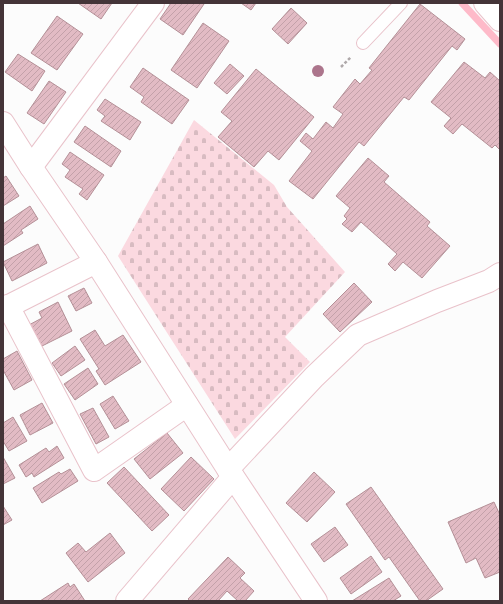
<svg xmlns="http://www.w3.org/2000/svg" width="503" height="604" viewBox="0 0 503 604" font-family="'Roboto Serif',serif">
<defs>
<pattern id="cemetery-stones" width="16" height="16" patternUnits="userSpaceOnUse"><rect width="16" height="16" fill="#fbd9e0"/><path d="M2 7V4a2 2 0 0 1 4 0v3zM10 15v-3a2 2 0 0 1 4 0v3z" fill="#d8bbc1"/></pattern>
<pattern id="building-hatch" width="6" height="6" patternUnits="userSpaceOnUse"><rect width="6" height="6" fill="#e2bbc4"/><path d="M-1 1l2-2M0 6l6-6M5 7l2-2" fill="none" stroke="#c3a1a9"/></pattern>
</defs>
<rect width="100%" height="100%" fill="#fcfcfc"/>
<polygon fill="url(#cemetery-stones)" points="194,120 274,185 287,207 345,272 285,337 310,362 235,439 118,256"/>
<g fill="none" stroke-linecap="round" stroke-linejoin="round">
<polyline stroke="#febac9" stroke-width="7" points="462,3 500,44"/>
</g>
<g fill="url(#building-hatch)" stroke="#b49097">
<polygon points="78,3 112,3 101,19"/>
<polygon points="171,3 201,3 204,4 183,35 160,19"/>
<polygon points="241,3 256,3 251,10"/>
<polygon points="420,4 465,39 457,50 452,46 409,100 404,97 364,146 359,142 313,199 289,181 312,151 300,141 306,133 313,139 326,122 333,128 343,114 333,107 355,79 360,84 372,70 369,68"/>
<polygon points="291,8 307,23 288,44 272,29"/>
<polygon points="57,16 83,34 57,70 31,53"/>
<polygon points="203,23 229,41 197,88 171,70"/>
<polygon points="18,54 45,71 32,91 5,72"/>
<polygon points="464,62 485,78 490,72 500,81 500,150 495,145 492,148 462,124 453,134 444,126 451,118 431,102"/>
<polygon points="230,64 244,76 227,94 214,83"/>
<polygon points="143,68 189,100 172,124 141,102 144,97 130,87"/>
<polygon points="256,69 314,117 279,160 268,151 254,167 218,137 232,121 221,112"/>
<polygon points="49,81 66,92 44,124 27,113"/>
<polygon points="105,99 141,122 130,140 101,121 105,116 97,110"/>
<polygon points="85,126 121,151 111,167 74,142"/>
<polygon points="70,152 104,175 87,200 79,194 83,189 65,177 70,170 62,164"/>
<polygon points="368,158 389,176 384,182 430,222 427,226 450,246 422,278 403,262 395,271 388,264 397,254 361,222 352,232 342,224 347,219 344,216 350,208 336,196"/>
<polygon points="6,176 19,196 3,206 3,178"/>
<polygon points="30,206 38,219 21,230 23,233 3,246 3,224"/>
<polygon points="38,244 47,263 12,281 3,262"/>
<polygon points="354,283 372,302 340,332 323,314"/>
<polygon points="84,288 92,303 76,311 68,296"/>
<polygon points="58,302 72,331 38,348 27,326 42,318 39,312"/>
<polygon points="95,330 105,346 123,335 141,362 105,385 96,371 99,369 80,339"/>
<polygon points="75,346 85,360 61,376 52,363"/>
<polygon points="17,351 32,380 14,390 3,370 3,359"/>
<polygon points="88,368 98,384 75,400 64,384"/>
<polygon points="113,396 129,421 115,429 100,404"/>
<polygon points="42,403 53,423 30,435 20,415"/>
<polygon points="93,408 109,437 96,444 80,414"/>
<polygon points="13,417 27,441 9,451 3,441 3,423"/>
<polygon points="167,433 183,453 150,479 134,459"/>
<polygon points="57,446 64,458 34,477 32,473 26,477 19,465 46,448 49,452"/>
<polygon points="3,457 15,478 3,484"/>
<polygon points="191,457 214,479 184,511 161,489"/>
<polygon points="124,467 169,515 152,531 107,483"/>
<polygon points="70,469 78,481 42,503 33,488 59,472 61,474"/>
<polygon points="314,472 335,492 307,522 286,503"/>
<polygon points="371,487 443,589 426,601 420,601 389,557 385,560 346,504"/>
<polygon points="494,502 500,515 500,572 485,578 476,558 466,563 448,522"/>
<polygon points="3,506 12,520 3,525"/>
<polygon points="335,527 348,545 324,562 311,544"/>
<polygon points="110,533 125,553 88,582 66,553 78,543 86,552"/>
<polygon points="371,556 382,572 351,594 340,578"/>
<polygon points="228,557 245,573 240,578 254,591 245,601 238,601 227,591 218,601 190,601 188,599"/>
<polygon points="389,578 401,596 393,601 352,601"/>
<polygon points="68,583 70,587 74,584 85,601 40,601"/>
</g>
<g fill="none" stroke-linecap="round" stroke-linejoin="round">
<defs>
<polyline id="lane" points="363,43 401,3"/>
<g id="street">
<polyline points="485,3 500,20"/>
<polyline points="31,167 153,3"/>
<polyline points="8,306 94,470 187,405"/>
<polyline points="3,309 96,262"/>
<polyline points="228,469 314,377 358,335 437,301 489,281 500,274"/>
<polyline points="127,601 233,477"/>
</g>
<polyline id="secondary" points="3,123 31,167 96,262 228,469 316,601"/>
</defs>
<use href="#lane" stroke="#e9c2ca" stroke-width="14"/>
<use href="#street" stroke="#e9c2ca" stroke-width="24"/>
<use href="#secondary" stroke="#e9c2ca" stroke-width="24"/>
<polyline stroke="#afa9aa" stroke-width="2.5" stroke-dasharray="3 2" stroke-linecap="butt" points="341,67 351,57"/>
<use href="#lane" stroke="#fff" stroke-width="12"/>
<use href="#street" stroke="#fff" stroke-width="22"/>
<use href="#secondary" stroke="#fff" stroke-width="22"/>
</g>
<circle fill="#ac758c" cx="318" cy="71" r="6"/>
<rect width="503" height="604" fill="none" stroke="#443438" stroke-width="8"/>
</svg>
